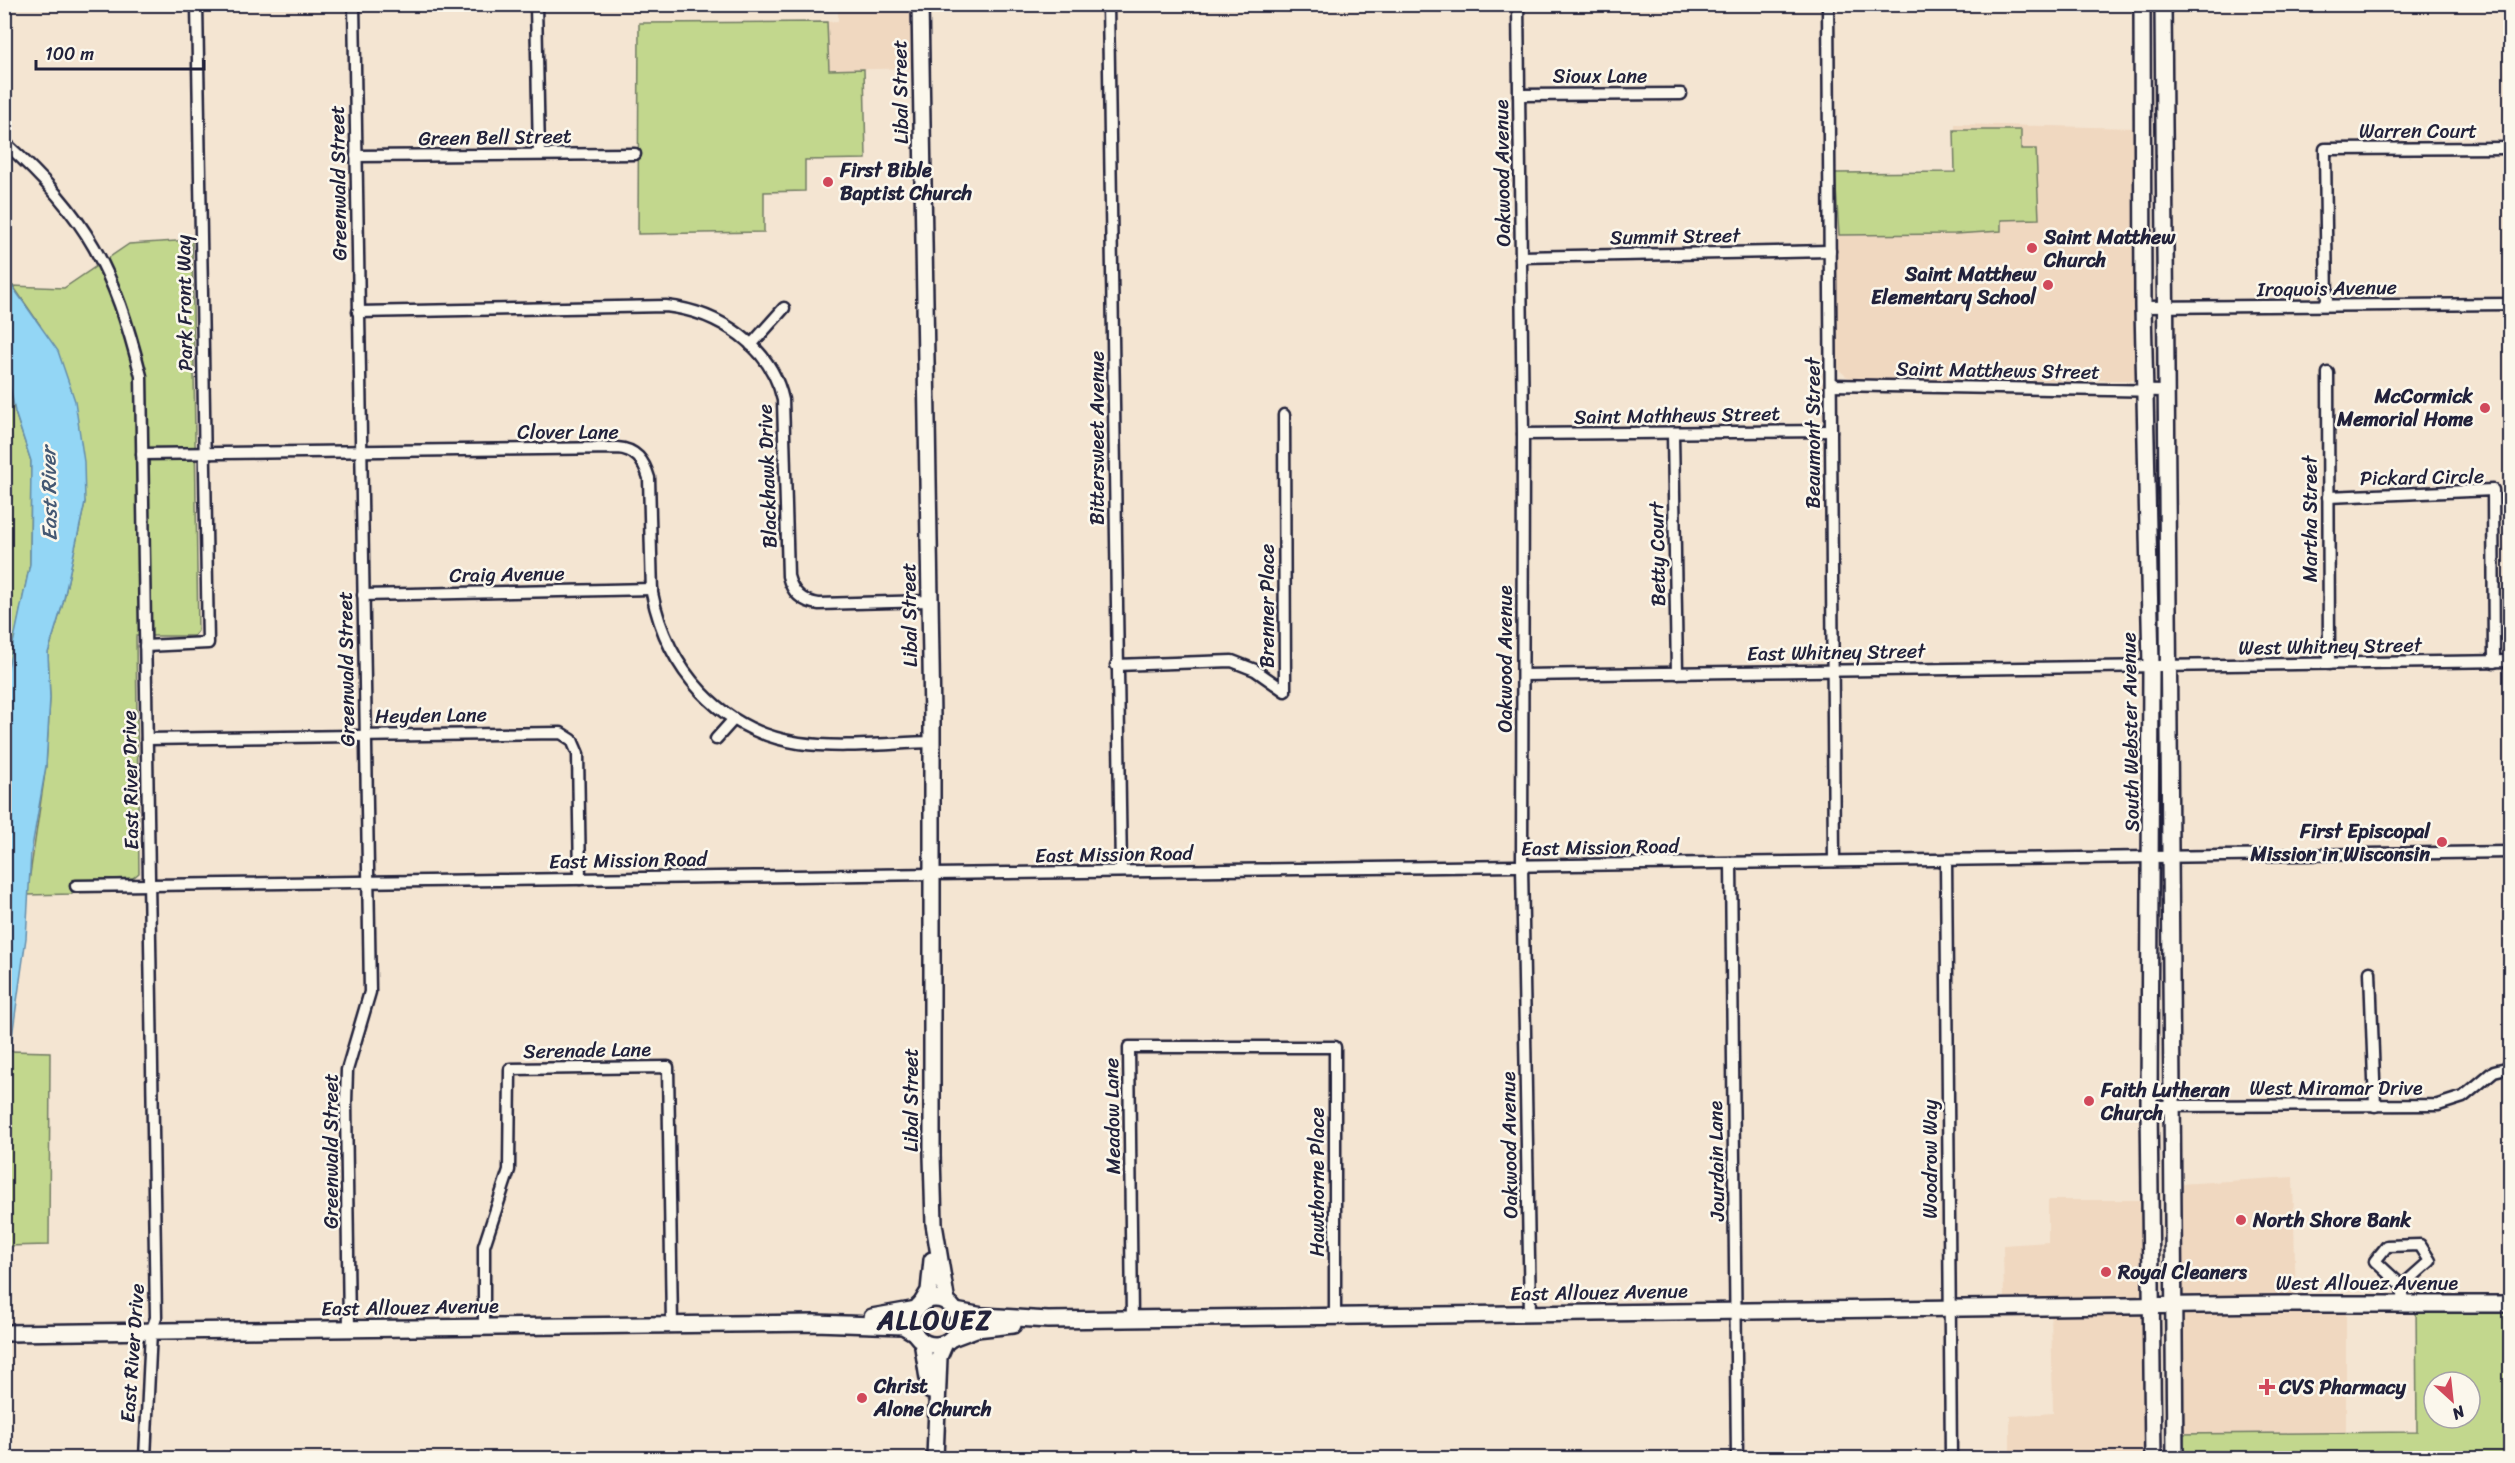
<svg xmlns="http://www.w3.org/2000/svg" width="2515" height="1463" viewBox="0 0 2515 1463" font-family="Sriracha,sans-serif">
<rect width="100%" height="100%" fill="#f4e5d2"/>
<filter id="ink" filterUnits="userSpaceOnUse"><feTurbulence type="fractalNoise" baseFrequency=".0167" numOctaves="2"/><feDisplacementMap in="SourceGraphic" scale="12" xChannelSelector="R" yChannelSelector="G"/><feConvolveMatrix kernelMatrix="1 2 1 2 8 2 1 2 1" color-interpolation-filters="sRGB"/></filter>
<g filter="url(#ink)">
<g fill="#f0d8c0">
<polygon points="838,5 920,5 921,68 829,70 827,22 838,21"/>
<polygon points="1955,124 2137,128 2139,372 2134,380 1861,381 1846,376 1837,368 1835,173 1955,172"/>
<polygon points="2293,1177 2296,1304 2346,1303 2346,1432 2174,1434 2179,1184"/>
<polygon points="2048,1200 2150,1200 2153,1458 2010,1458 2010,1416 2053,1413 2051,1308 2004,1303 2003,1245 2048,1242"/>
</g>
<g fill="#c2d78d" stroke="#727c64" stroke-width="1.5" fill-rule="evenodd">
<polygon points="827,22 829,70 864,69 866,159 805,160 805,191 764,192 764,232 638,234 639,23"/>
<polygon points="1954,130 2021,130 2021,149 2036,149 2039,219 2001,220 2001,231 1955,234 1839,235 1835,173 1955,172"/>
<polygon points="192,240 198,631 194,636 136,636 139,873 133,878 73,881 72,894 27,895 46,766 50,698 48,653 63,603 85,502 40,325 13,286 64,288 129,244"/>
<polygon points="5,362 15,412 31,461 30,564 5,686"/>
<polygon points="10,1051 50,1052 49,1245 5,1246 4,1062"/>
<path d="M2416 1303 2510 1304V1458H2175L2174 1434 2417 1432ZM2434 1382H2470V1418H2434Z"/>
</g>
<polygon fill="#93d6f5" stroke="#668eab" stroke-width="1.5" points="5,276 58,351 75,401 84,462 85,502 63,603 48,653 50,698 46,766 31,853 26,938 10,1051 5,1062 4,686 30,564 31,461 15,412 5,362"/>
<g fill="none" stroke-linecap="round" stroke-linejoin="round">
<defs>
<g id="street">
<polyline points="536,4 539,154"/>
<polyline points="1108,4 1121,871"/>
<polyline points="1518,4 1523,434 1522,866 1530,1314"/>
<polyline points="1828,4 1834,861"/>
<polyline points="1519,95 1681,94"/>
<path d="M4 142C88 217 114 269 141 376L156 1318 151 1331 145 1458"/>
<polyline points="356,156 635,154"/>
<polyline points="1521,257 1830,251"/>
<polyline points="2327,305 2325,149 2510,148"/>
<polyline points="2143,307 2510,304"/>
<path d="M358 312 666 306C719 312 771 346 783 400L788 576C792 592 802 602 819 604L929 601"/>
<polyline points="751,345 784,308"/>
<polyline points="2328,373 2329,664"/>
<polyline points="1831,385 2165,391"/>
<polyline points="1523,434 1831,431"/>
<polyline points="1673,434 1677,673"/>
<path d="M142 454 617 448C636 449 644 461 649 478L652 593C667 669 720 731 799 743 842 749 889 743 932 742"/>
<polyline points="2328,497 2493,490 2494,662"/>
<polyline points="363,595 652,589"/>
<polyline points="145,646 208,643 197,4"/>
<polyline points="1116,665 1232,661 1255,670 1285,691 1284,415"/>
<polyline points="1523,675 2510,661"/>
<polyline points="147,739 561,733 572,740 578,754 580,879"/>
<polyline points="716,739 733,720"/>
<polyline points="1946,860 1951,1458"/>
<polyline points="1731,863 1737,1458"/>
<polyline points="76,886 2510,852"/>
<polyline points="2370,972 2375,1106"/>
<polyline points="2149,1106 2438,1105 2463,1097 2494,1071 2510,1067"/>
<polyline points="2402,1286 2430,1261 2420,1245 2387,1246 2375,1261 2402,1286 2404,1303"/>
<polyline points="1132,1319 1129,1047 1335,1047 1335,1316"/>
<polyline points="484,1327 484,1246 509,1170 510,1069 668,1067 672,1325"/>
<polyline points="349,1329 346,1102 347,1070 370,992 354,4"/>
</g>
<g id="secondary">
<polyline points="920,4 932,719 932,1156 934,1224 947,1303"/>
<polyline points="2142,4 2143,307 2151,665 2149,1106 2153,1458"/>
<polyline points="2163,4 2175,1458"/>
<circle cx="935" cy="1322" r="23"/>
<polyline points="921,1304 929,1291 932,1260"/>
<polyline points="955,1311 983,1316 1048,1320 2279,1304 2510,1304"/>
<polyline points="872,1317 917,1309"/>
<polyline points="4,1333 815,1323 903,1326 915,1333"/>
<polyline points="952,1338 976,1329 1013,1325"/>
<polyline points="922,1341 930,1391"/>
<polyline points="935,1458 939,1357 945,1343"/>
</g>
</defs>
<use href="#street" stroke="#22223b" stroke-width="15"/>
<use href="#secondary" stroke="#22223b" stroke-width="20"/>
<use href="#street" stroke="#fbf7ec" stroke-width="10"/>
<use href="#secondary" stroke="#fbf7ec" stroke-width="15"/>
</g>
</g>
<g fill="#d1495b" stroke="#fbf7ec" stroke-width="2">
<circle cx="828" cy="182" r="6"/>
<circle cx="2032" cy="248" r="6"/>
<circle cx="2048" cy="285" r="6"/>
<circle cx="2485" cy="408" r="6"/>
<circle cx="2442" cy="842" r="6"/>
<circle cx="2089" cy="1101" r="6"/>
<circle cx="2241" cy="1220" r="6"/>
<circle cx="2106" cy="1272" r="6"/>
<path d="M2264 1378h6v6h6v6h-6v6h-6v-6h-6v-6h6z"/>
<circle cx="862" cy="1398" r="6"/>
</g>
<g text-anchor="middle" stroke-width="5" stroke-linejoin="round" paint-order="stroke">
<g font-size="20" fill="#22223b" stroke="#fbf7ec">
<text x="1600" y="83">Sioux Lane</text>
<text transform="translate(900 92) rotate(-91)" y="7">Libal Street</text>
<text x="2418" y="138">Warren Court</text>
<text transform="translate(495 137) rotate(-1)" y="7">Green Bell Street</text>
<text transform="translate(1502 173) rotate(-91)" y="7">Oakwood Avenue</text>
<text transform="translate(338 183) rotate(-91)" y="7">Greenwald Street</text>
<text transform="translate(1675 236) rotate(-1)" y="7">Summit Street</text>
<text transform="translate(2327 288) rotate(-1)" y="7">Iroquois Avenue</text>
<text transform="translate(184 303) rotate(-91)" y="7">Park Front Way</text>
<text transform="translate(1998 370) rotate(1)" y="7">Saint Matthews Street</text>
<text transform="translate(1677 415) rotate(-1)" y="7">Saint Mathhews Street</text>
<text x="568" y="439">Clover Lane</text>
<text transform="translate(1813 433) rotate(-90)" y="7">Beaumont Street</text>
<text transform="translate(1097 438) rotate(-90)" y="7">Bittersweet Avenue</text>
<text transform="translate(767 476) rotate(-92)" y="7">Blackhawk Drive</text>
<text transform="translate(2422 477) rotate(-1)" y="7">Pickard Circle</text>
<text transform="translate(2310 519) rotate(-90)" y="7">Martha Street</text>
<text transform="translate(1657 554) rotate(-91)" y="7">Betty Court</text>
<text transform="translate(507 574) rotate(-1)" y="7">Craig Avenue</text>
<text transform="translate(1267 606) rotate(-90)" y="7">Brenner Place</text>
<text transform="translate(909 615) rotate(-91)" y="7">Libal Street</text>
<text transform="translate(2330 646) rotate(-1)" y="7">West Whitney Street</text>
<text transform="translate(1836 652) rotate(-1)" y="7">East Whitney Street</text>
<text transform="translate(1505 659) rotate(-90)" y="7">Oakwood Avenue</text>
<text transform="translate(346 669) rotate(-91)" y="7">Greenwald Street</text>
<text transform="translate(431 715) rotate(-1)" y="7">Heyden Lane</text>
<text transform="translate(2130 732) rotate(-91)" y="7">South Webster Avenue</text>
<text transform="translate(130 780) rotate(-91)" y="7">East River Drive</text>
<text transform="translate(1600 847) rotate(-1)" y="7">East Mission Road</text>
<text transform="translate(1114 854) rotate(-1)" y="7">East Mission Road</text>
<text transform="translate(628 860) rotate(-1)" y="7">East Mission Road</text>
<text transform="translate(587 1050) rotate(-1)" y="7">Serenade Lane</text>
<text x="2336" y="1095">West Miramar Drive</text>
<text transform="translate(911 1100) rotate(-90)" y="7">Libal Street</text>
<text transform="translate(1112 1116) rotate(-91)" y="7">Meadow Lane</text>
<text transform="translate(1509 1145) rotate(-91)" y="7">Oakwood Avenue</text>
<text transform="translate(331 1151) rotate(-90)" y="7">Greenwald Street</text>
<text transform="translate(1930 1159) rotate(-90)" y="7">Woodrow Way</text>
<text transform="translate(1716 1161) rotate(-91)" y="7">Jourdain Lane</text>
<text transform="translate(1317 1182) rotate(-90)" y="7">Hawthorne Place</text>
<text x="2367" y="1290">West Allouez Avenue</text>
<text transform="translate(1599 1292) rotate(-1)" y="7">East Allouez Avenue</text>
<text transform="translate(410 1307) rotate(-1)" y="7">East Allouez Avenue</text>
<text transform="translate(132 1353) rotate(-86)" y="7">East River Drive</text>
</g>
<g font-size="20" font-weight="bold" fill="#22223b" stroke="#fbf7ec" text-anchor="start">
<text x="840" y="177">First Bible<tspan x="840" dy="23">Baptist Church</tspan></text>
<text x="2044" y="244">Saint Matthew<tspan x="2044" dy="23">Church</tspan></text>
<text x="2036" y="281" text-anchor="end">Saint Matthew<tspan x="2036" dy="23">Elementary School</tspan></text>
<text x="2473" y="403" text-anchor="end">McCormick<tspan x="2473" dy="23">Memorial Home</tspan></text>
<text x="2430" y="838" text-anchor="end">First Episcopal<tspan x="2430" dy="23">Mission in Wisconsin</tspan></text>
<text x="2101" y="1097">Faith Lutheran<tspan x="2101" dy="23">Church</tspan></text>
<text x="2253" y="1227">North Shore Bank</text>
<text x="2118" y="1279">Royal Cleaners</text>
<text x="874" y="1393">Christ<tspan x="874" dy="23">Alone Church</tspan></text>
<text x="2279" y="1394">CVS Pharmacy</text>
</g>
<g font-size="21" font-style="italic" fill="#445873" stroke="#fbf7ec">
<text transform="translate(49 494) rotate(-91)" y="7">East River</text>
</g>
<g font-size="26" font-weight="bold" letter-spacing="1.5" fill="#22223b" stroke="#fbf7ec">
<text x="935" y="1329">ALLOUEZ</text>
</g>
</g>
<rect width="2515" height="1463" fill="none" stroke="#fbf7ec" stroke-width="24"/>
<rect x="12" y="12" width="2491" height="1439" fill="none" stroke="#22223b" stroke-width="2" filter="url(#ink)"/>
<g transform="translate(2452 1400) rotate(153)"><circle r="28" fill="#fbf7ec" stroke="#a4a2a5" stroke-width="1.5"/>
<path d="M0-4.5L10 22L0 15L-10 22Z" fill="#d1495b"/>
<text y="-9" font-size="16" font-weight="bold" text-anchor="middle" fill="#22223b">N</text>
</g>
<path d="M36 60v9h168v-9" fill="none" stroke="#22223b" stroke-width="3"/>
<text x="45" y="60" font-size="18" fill="#22223b" stroke="#fbf7ec" stroke-width="4.5" paint-order="stroke">100 m</text>
</svg>
